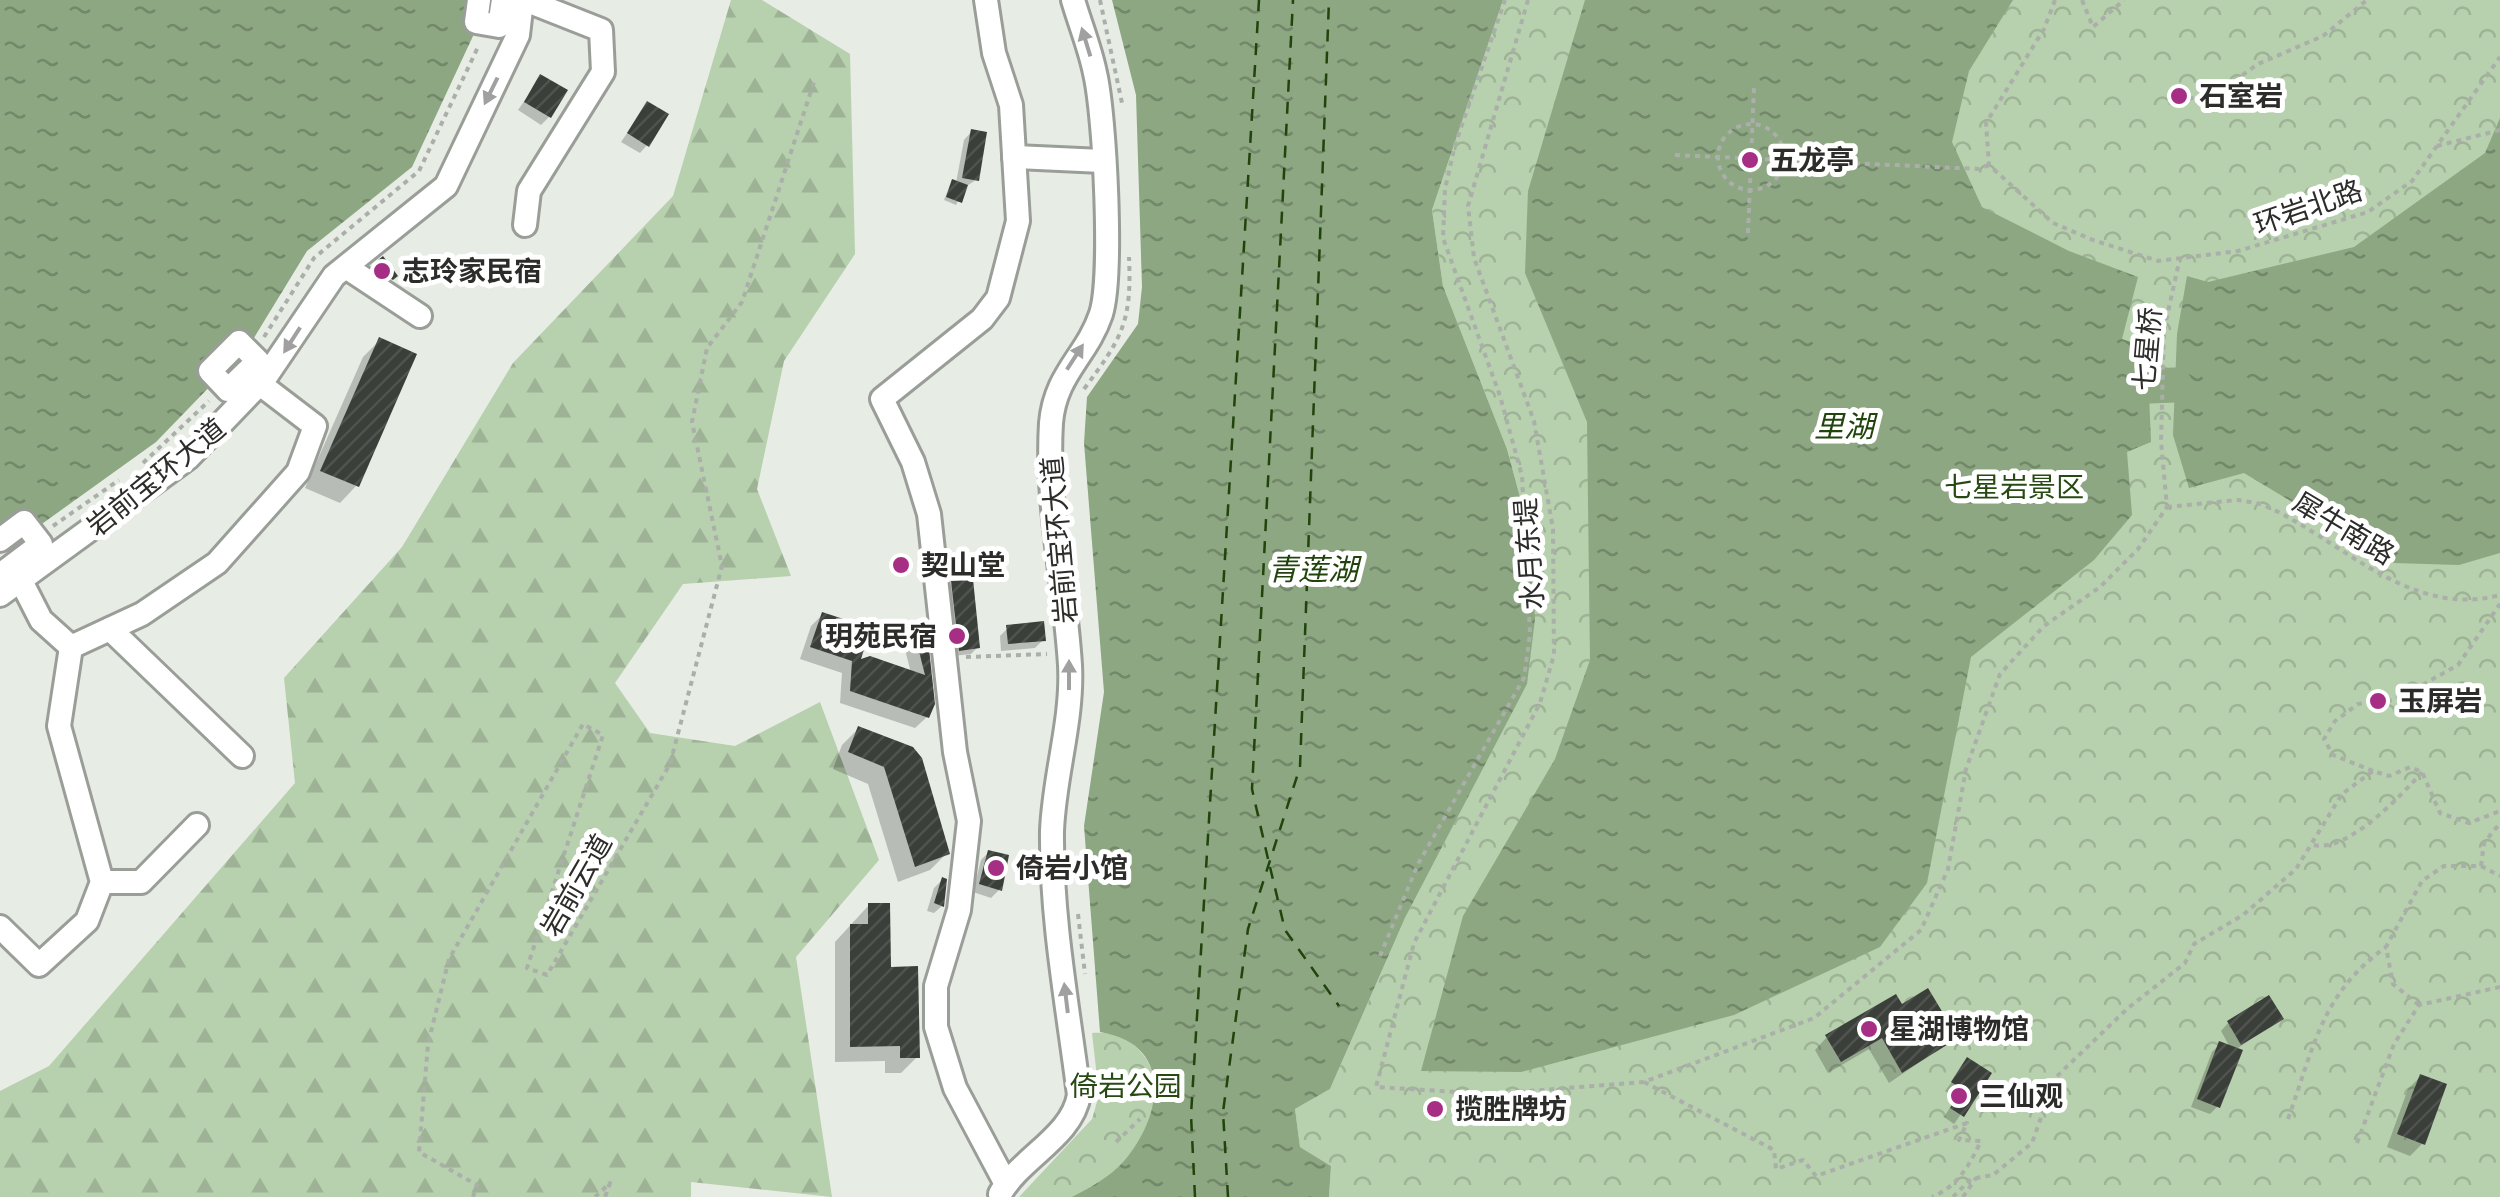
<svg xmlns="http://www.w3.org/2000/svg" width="2500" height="1197" viewBox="0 0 2500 1197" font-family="Arial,'Noto Sans SC',sans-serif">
<defs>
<pattern id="forest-firs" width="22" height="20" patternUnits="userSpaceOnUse" patternTransform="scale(2.5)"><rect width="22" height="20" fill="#b7d0ad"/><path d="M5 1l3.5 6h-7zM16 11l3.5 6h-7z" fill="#9eb395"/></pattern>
<pattern id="park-crowns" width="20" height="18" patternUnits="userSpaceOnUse" patternTransform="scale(2.5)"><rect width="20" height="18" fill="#b7d0ad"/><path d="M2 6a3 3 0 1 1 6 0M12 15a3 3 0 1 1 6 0" fill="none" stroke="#9eb395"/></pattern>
<pattern id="water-ripples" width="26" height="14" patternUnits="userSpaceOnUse" patternTransform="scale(2.5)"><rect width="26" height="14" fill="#8ca781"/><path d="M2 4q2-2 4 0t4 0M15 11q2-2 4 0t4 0" fill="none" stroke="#73886a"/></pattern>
<pattern id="building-hatch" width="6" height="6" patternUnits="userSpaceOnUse" patternTransform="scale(2.5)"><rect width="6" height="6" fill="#3b3f3a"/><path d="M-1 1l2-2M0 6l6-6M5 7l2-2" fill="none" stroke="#4f524e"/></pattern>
</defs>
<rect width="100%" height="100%" fill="#e7ece5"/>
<polygon fill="url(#forest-firs)" points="731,0 762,0 850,54 855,254 784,361 757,489 791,576 683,584 615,683 650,733 735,746 820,702 879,860 796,957 832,1197 691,1182 691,1197 0,1197 0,1091 49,1066 295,783 284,678 402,547 513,363 673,196"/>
<g fill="url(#park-crowns)">
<polygon points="1503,0 2500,0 2500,1197 1329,1197 1331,1166 1300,1147 1295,1109 1330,1089 1405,918 1527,683 1530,534 1507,449 1443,286 1432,210"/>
<path d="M1092 1033C1111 1031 1127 1037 1140 1051 1183 1097 1125 1182 1073 1197 1058 1197 1036 1197 1019 1197L1092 1119 1099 1095Z"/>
</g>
<g fill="url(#water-ripples)">
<polygon points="0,0 483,0 480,21 412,167 307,251 249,346 156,442 0,554"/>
<path d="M1112 0H1503L1432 210 1443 286 1507 449 1530 534 1535 619 1527 684 1405 918 1330 1089 1295 1109 1300 1147 1331 1166 1329 1197H1072C1091 1187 1110 1177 1124 1161 1163 1116 1174 1044 1100 1032L1084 826 1104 692 1084 443 1087 397 1138 324 1142 287 1136 95Z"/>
<polygon points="1585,0 2013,0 1969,71 1952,142 1982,207 2069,251 2138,277 2122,339 2147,347 2151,442 2127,452 2132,515 2094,560 1971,657 1927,883 1880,947 1734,1015 1521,1072 1421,1071 1463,916 1555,759 1590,660 1587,422 1525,273 1528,191"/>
<polygon points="2500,118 2500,553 2459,565 2394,563 2244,473 2189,488 2173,435 2177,334 2187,276 2208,282 2354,247 2485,153"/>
</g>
<g fill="#0003">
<polygon points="541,77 549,117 541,125 518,110"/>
<polygon points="647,104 647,145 640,153 621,142"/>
<polygon points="971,132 976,180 965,187 956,205 944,200 950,185 956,183 964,140"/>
<polygon points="383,259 395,276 387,284 366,275"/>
<polygon points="380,340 356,486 340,503 305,488 363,357"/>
<polygon points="953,584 978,647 971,654 953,656 945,591"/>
<polygon points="823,614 857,662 911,673 902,638 923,624 927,717 915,728 840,703 842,673 800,659 811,626"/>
<polygon points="1008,628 1043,640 1035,648 1001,651 1000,636"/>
<polygon points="858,729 947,853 930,870 898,882 868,784 833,769 842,745"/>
<polygon points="989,852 999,890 991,898 973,892 981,860"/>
<polygon points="942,880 942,906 934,913 927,911 934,888"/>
<polygon points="869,905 917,1057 901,1073 885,1073 885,1061 835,1062 835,942"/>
<polygon points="1901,1007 1955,1038 1889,1083 1869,1049 1828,1073 1815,1050 1827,1037"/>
<polygon points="2281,1019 2235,1050 2218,1106 2210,1114 2191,1107 2212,1052 2220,1044 2231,1049 2221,1031 2228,1023"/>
<polygon points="1968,1060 1989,1074 1954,1124 1944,1117 1956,1098 1945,1091"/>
<polygon points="2420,1077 2423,1143 2410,1156 2387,1147 2408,1089"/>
</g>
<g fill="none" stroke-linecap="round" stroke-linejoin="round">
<polyline stroke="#8ca781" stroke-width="35" points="2149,386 2175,385"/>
<g stroke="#21440d" stroke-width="2.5" stroke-dasharray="12 10" stroke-linecap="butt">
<polyline points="1268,859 1252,789 1293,0"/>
<polyline points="1270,867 1285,930 1339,1006"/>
<polyline points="1195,1197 1191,1115 1259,0"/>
<polyline points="1228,1197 1223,1112 1248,929 1300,767 1329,0"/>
</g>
</g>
<g fill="url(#building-hatch)">
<polygon points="540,74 568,90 551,118 524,102"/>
<polygon points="647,101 669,114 649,147 627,133"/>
<polygon points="971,129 987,132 979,181 962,178"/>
<polygon points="952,179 968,185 962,203 946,197"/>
<polygon points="383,256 398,276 393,280 371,266"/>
<polygon points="379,337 417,354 359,487 320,471"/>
<polygon points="973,579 980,648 959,651 951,581"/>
<polygon points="822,612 871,628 861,659 870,656 925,675 912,624 926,621 935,704 929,718 850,691 852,661 810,647"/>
<polygon points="1044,621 1046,641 1008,644 1006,625"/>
<polygon points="858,726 913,747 922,758 950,854 915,867 884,767 848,752"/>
<polygon points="988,850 1009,855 1002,891 979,884"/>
<polygon points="942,877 947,879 944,907 934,903"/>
<polygon points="868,903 890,903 891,967 918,966 920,1058 900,1058 900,1046 850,1047 850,924 868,924"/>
<polygon points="1928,988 1958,1038 1902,1073 1882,1038 1841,1062 1825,1035 1896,994 1902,1004"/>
<polygon points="2269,995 2284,1019 2241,1045 2227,1021"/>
<polygon points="2219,1041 2243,1050 2220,1108 2197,1099"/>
<polygon points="1967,1057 1992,1073 1964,1117 1950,1108 1962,1089 1951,1082"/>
<polygon points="2420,1074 2447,1084 2425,1145 2397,1134"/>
</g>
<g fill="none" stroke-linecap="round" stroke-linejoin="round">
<defs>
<g id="minor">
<polyline points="479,0 476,22 499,26 503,0"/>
<polyline points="986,0 994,53 1011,105 1018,221 998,298 982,319 882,399 913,462 929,514 955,752 969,821 959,910 936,986 936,1027 955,1088 1006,1184"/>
<polyline points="1014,157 1102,161"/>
<polyline points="525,225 529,191 603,72 601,30 525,0"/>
<polyline points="346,267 420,316"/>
<polygon points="239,342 258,361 228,390 210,371"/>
<polyline points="0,540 24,522 41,544 0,575"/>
<polyline points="20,579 41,620 71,647"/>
<polyline points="0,595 188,458 265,378 334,276 446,186 518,35 522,0"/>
<polyline points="110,629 242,756"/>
<polyline points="102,882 141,882 197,825"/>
<polyline points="0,927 39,965 87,921 102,882 59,726 71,647 142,614 217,563 298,472 315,426 260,384"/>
<path d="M1000 1194C1021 1157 1072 1137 1079 1095 1068 1008 1051 919 1052 831 1054 776 1073 720 1070 665 1065 584 1046 504 1051 423 1055 374 1087 356 1101 314 1113 276 1105 116 1095 73 1090 48 1080 24 1073 0"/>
</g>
</defs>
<use href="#minor" stroke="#9a9e98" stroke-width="28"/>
<g stroke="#abafa9" stroke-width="4" stroke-dasharray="5 5" stroke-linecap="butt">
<polyline points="1100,0 1122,103"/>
<polyline points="1528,0 1468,206 1474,258 1534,421 1553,529 1554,655 1540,703 1414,943 1376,1087 1491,1094 1644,1082 1814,1018 1921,930 1948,869 1966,769 2000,674 2044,626 2100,587 2138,549 2167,507 2161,441 2164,330 2179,262"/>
<polyline points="2055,0 2044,29 1986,123 1989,165 2053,223 2093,240 2158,261 2238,251 2368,212 2412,181 2500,57"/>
<polyline points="2082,0 2093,27 2124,0"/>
<polyline points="2169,103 2217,93 2258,64 2323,36 2367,0"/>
<circle cx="1751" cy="157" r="33"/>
<polyline points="2437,146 2500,130"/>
<polyline points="1675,155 1979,169 1989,165"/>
<polyline points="1748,233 1754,87"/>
<polyline points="264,337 314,258 419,171 479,45"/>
<path d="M1084 389C1122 338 1132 322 1129 257"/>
<polyline points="143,463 209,401"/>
<path d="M2167 507 2238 500 2261 504C2338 536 2408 620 2500 595"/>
<polyline points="53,526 119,480"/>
<polyline points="966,657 1047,654"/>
<polyline points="2373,771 2333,755 2324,739 2335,721 2358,704 2395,700 2458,665 2500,604"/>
<path d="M2314 845C2347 853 2402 795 2422 772"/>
<polyline points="2481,866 2484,843 2500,823"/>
<polyline points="1078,914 1085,974"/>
<polyline points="1380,956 1418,864 1524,678 1530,633 1522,476 1500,396 1443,238 1445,189 1455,145 1505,0"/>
<polyline points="2419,1005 2393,984 2386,947 2422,881 2444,866 2481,866 2500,876"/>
<path d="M1644 1082 1774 1150 1776 1169 1803 1160 1816 1176 1967 1123 1959 1140 1981 1141C1969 1166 1958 1186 1932 1197"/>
<path d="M2288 1119C2314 1047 2321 994 2386 947"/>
<polyline points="1116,1142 1140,1119"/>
<polyline points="2357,1143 2394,1044 2419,1005 2500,987"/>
<polyline points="473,1197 477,1185 419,1152 428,1044 449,959 583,724 603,735 527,968 547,975 670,764 722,566 692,422 707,348 742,302 814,82"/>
<polyline points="595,1197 610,1183 605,1197"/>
<polyline points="1953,1197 1971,1179 1993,1175 2032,1143 2055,1078 2127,1009 2185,963 2194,944 2243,915 2296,869 2342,794 2373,771 2389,776 2410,767 2422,772 2440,813 2469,823 2500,811"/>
<polyline points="1963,1197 1976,1178"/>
</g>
<use href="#minor" stroke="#fff" stroke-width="22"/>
</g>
<defs><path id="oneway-solid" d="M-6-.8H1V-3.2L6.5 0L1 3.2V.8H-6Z" transform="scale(2.5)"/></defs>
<g fill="#a0a0a0">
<use href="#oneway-solid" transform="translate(1086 42) rotate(-107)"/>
<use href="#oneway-solid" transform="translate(491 91) rotate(116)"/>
<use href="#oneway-solid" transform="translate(292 340) rotate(123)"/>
<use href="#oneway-solid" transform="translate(1075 357) rotate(-57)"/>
<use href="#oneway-solid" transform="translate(1069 675) rotate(-90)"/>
<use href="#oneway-solid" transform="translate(1066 998) rotate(-97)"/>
</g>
<g fill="#a72e85" stroke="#fff" stroke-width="4">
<circle cx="2179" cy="96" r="10"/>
<circle cx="1750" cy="160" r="10"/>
<circle cx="382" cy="271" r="10"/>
<circle cx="901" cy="565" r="10"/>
<circle cx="957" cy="636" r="10"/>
<circle cx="2378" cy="701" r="10"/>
<circle cx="996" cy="868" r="10"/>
<circle cx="1869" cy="1029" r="10"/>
<circle cx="1959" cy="1096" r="10"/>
<circle cx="1435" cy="1109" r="10"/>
</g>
<g text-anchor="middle" stroke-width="10" stroke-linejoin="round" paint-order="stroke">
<g font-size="28" font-weight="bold" fill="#2c2d2b" stroke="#fff" text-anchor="start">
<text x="2199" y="106">石室岩</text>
<text x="1770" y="170">五龙亭</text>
<text x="402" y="281">志玲家民宿</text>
<text x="921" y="575">契山堂</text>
<text x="937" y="646" text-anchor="end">玥苑民宿</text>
<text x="2398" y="711">玉屏岩</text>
<text x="1016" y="878">倚岩小馆</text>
<text x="1889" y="1039">星湖博物馆</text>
<text x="1979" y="1106">三仙观</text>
<text x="1455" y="1119">揽胜牌坊</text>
</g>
<g font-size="28" fill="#2c2d2b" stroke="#fff">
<text transform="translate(2308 207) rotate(-19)" y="10">环岩北路</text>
<text transform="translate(2147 349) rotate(-85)" y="10">七星桥</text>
<text transform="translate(156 477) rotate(-39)" y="10">岩前宝环大道</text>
<text transform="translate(2344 528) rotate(31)" y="10">犀牛南路</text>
<text transform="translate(1059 540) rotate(-95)" y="10">岩前宝环大道</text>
<text transform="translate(1529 554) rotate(-94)" y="10">水月东堤</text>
<text transform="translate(576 885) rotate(-60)" y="10">岩前云道</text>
</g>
<g font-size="28" fill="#274a13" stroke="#fff">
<text x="2014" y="497">七星岩景区</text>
<text x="1126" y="1096">倚岩公园</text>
</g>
<g font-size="30" font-style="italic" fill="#21440d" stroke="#fff">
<text x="1844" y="437">里湖</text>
<text x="1313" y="580">青莲湖</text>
</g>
</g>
</svg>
